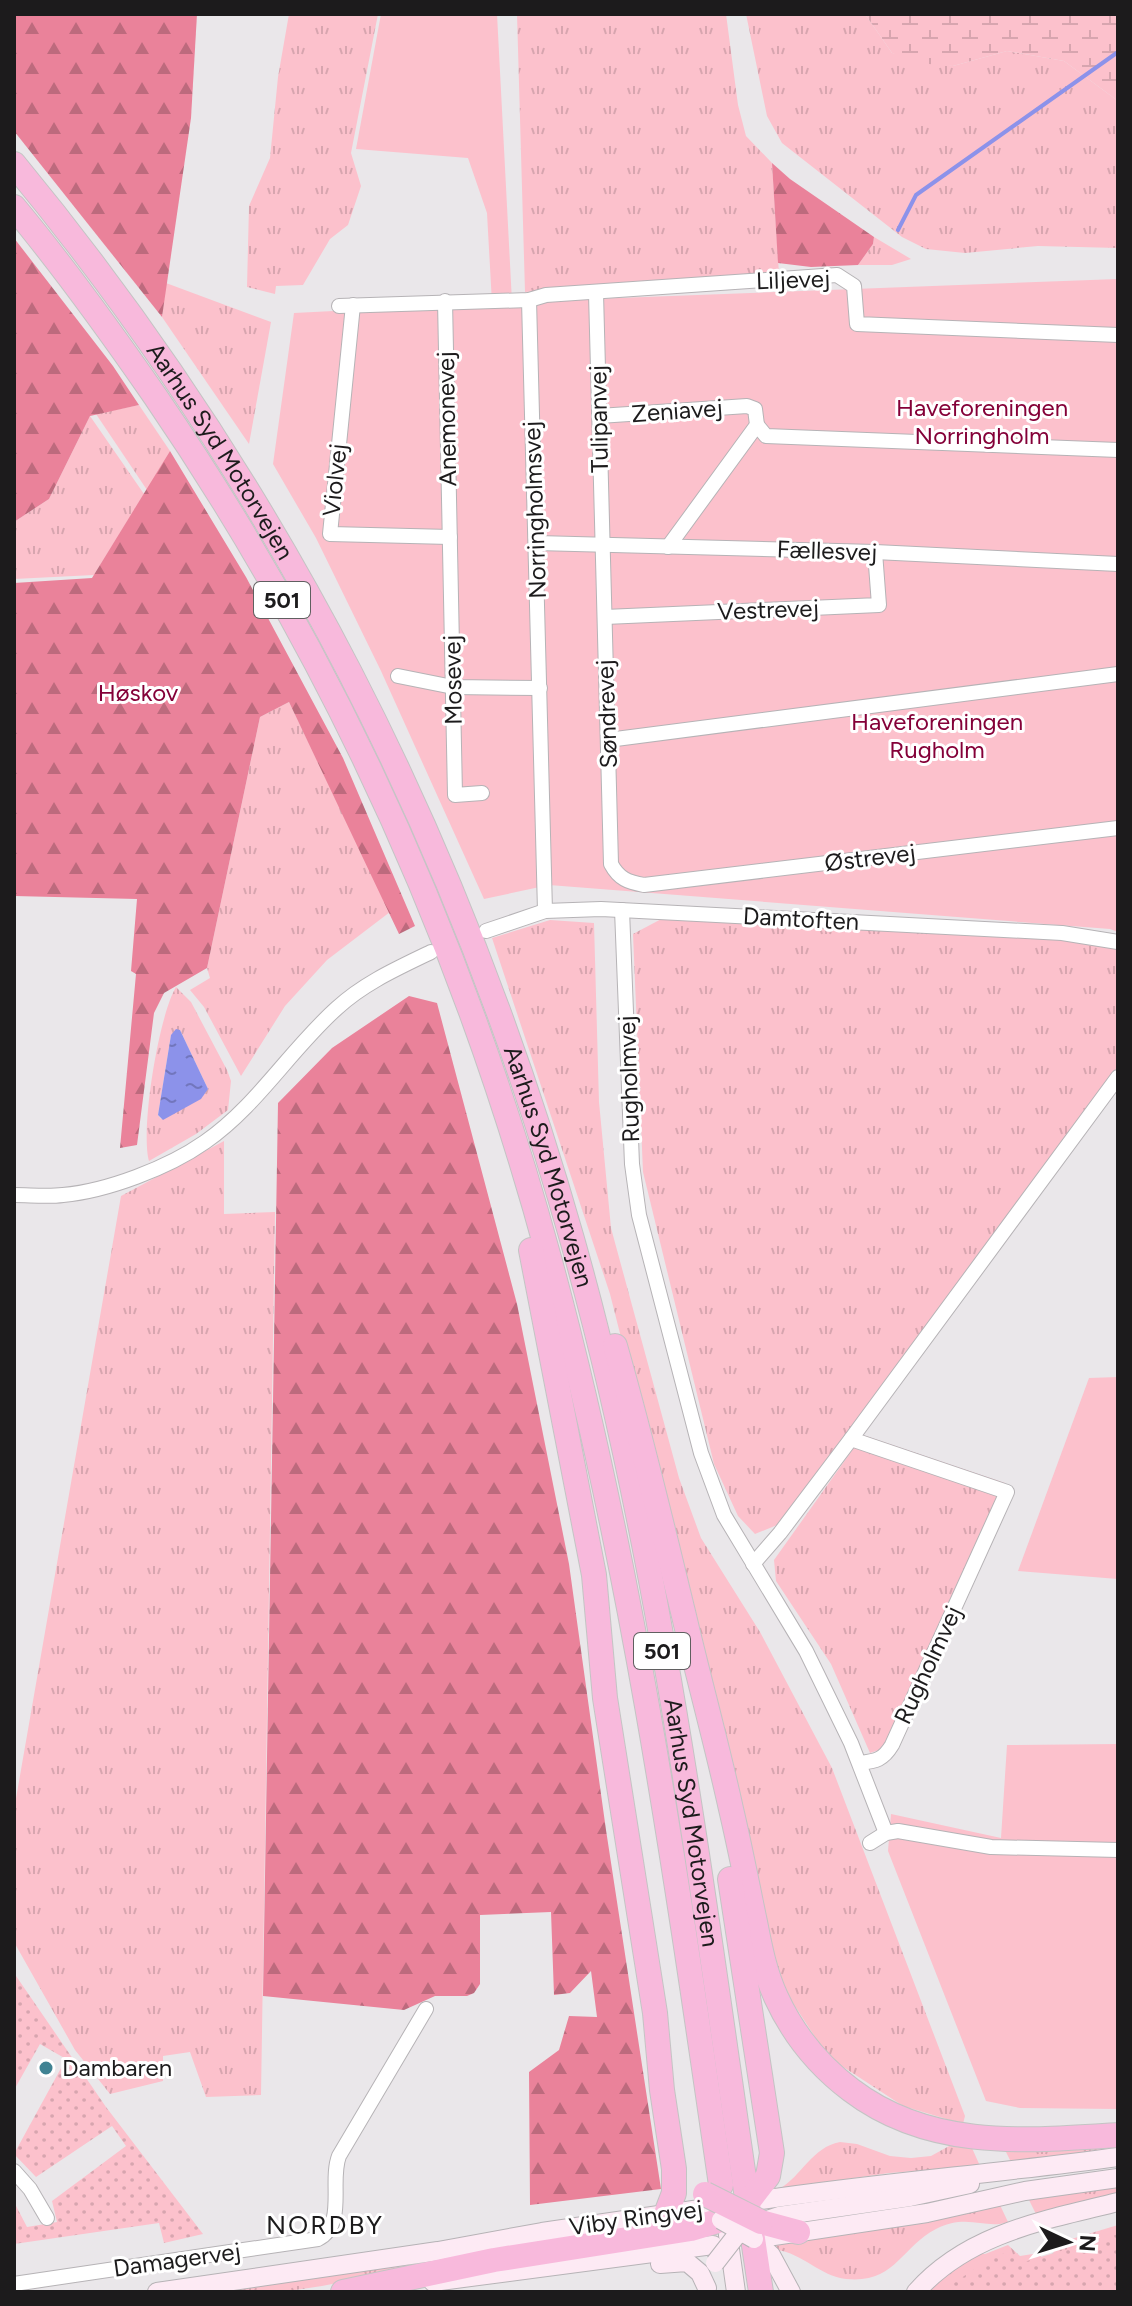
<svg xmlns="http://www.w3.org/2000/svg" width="1132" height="2306" viewBox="0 0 1132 2306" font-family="Figtree,sans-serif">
<defs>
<pattern id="grass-tufts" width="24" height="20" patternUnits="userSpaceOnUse" patternTransform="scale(2)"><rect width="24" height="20" fill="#fcc1cc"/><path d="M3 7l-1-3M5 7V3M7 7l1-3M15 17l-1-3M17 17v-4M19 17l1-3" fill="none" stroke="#d7a5af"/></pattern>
<pattern id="forest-firs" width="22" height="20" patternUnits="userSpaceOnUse" patternTransform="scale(2)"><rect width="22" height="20" fill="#ea829a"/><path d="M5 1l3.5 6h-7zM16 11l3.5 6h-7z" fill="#bd6a7d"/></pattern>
<pattern id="wetland-marsh" width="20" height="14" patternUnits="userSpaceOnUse" patternTransform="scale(2)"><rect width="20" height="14" fill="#fcc1cc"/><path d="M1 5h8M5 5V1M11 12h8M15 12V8" fill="none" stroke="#d7a5af"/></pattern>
<pattern id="park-dots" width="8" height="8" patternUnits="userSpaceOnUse" patternTransform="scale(2)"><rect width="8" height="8" fill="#fcc1cc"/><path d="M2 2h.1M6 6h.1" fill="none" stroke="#d7a5af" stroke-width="1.8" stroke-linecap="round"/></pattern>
<pattern id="water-ripples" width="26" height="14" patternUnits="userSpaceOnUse" patternTransform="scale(2)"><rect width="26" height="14" fill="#8c92ea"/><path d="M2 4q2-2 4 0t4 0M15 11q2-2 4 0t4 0" fill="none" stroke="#7276bd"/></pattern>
</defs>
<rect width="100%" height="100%" fill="#eae7ea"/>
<g fill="url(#grass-tufts)" fill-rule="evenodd">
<polygon points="289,14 378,14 351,153 361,186 348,225 330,239 303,285 276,286 275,294 247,287 249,206 270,158 278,77"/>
<polygon points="517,14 726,14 738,105 746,136 772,163 779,274 525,292"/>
<polygon points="746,14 865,14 892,53 953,66 1007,51 1064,61 1118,101 1118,248 1038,246 965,253 926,249 902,237 782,143 767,116"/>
<polygon points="874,237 911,259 892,265 858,265 873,244"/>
<polygon points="166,283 271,322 249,444 162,317"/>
<polygon points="139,405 170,451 147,490 96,414"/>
<polygon points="90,416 144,494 94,575 14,579 14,522 49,499"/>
<polygon points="289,702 390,912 327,960 285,1006 241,1076 204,1007 190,990 210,978 207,968 260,717"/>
<polygon points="667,916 1045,934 1118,947 1118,1066 782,1523 755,1534 738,1516 714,1464 643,1172 633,934"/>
<polygon points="550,920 594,923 599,1102 611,1228 679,1478 701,1538 760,1632 832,1768 965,2116 963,2124 903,2106 828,2057 776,1977 699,1645 610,1294 492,938"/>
<path d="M176 987 191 1002 227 1070 231 1081 228 1110 196 1134 149 1161C140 1129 159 1015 176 987ZM180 1030 208 1089 161 1119 158 1115 171 1035Z"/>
<polygon points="224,1141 224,1214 275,1212 261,2095 206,2097 190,2052 163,2056 163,2081 110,2094 75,2050 14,1942 14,1810 121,1196"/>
<polygon points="863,1435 1005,1483 885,1748 870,1753 831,1664 776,1581 774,1560"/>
<polygon points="1118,2141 1118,2147 1011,2162 1005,2150"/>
<path d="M840 2142 857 2144 890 2156 911 2158 931 2156 951 2145 972 2148 980 2166 889 2173 779 2189C802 2176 812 2147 840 2142Z"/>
<polygon points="1118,2187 1118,2198 1036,2214 1029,2200"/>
<path d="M1000 2205 1008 2222C986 2230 967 2213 936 2229 901 2247 895 2284 846 2279 820 2276 802 2253 777 2250L776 2243 926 2223Z"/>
<polygon points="1118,2225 1118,2241 1075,2292 1052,2250 1068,2240"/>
<polygon points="550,2241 322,2286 282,2292 218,2292"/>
<polygon points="1008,2245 1020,2256 1039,2253 1061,2292 924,2292 934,2282 978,2253 985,2254"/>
</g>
<g fill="url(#forest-firs)">
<polygon points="14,14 197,14 191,118 162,317 14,131"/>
<polygon points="772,163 790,179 874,237 873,244 858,265 811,267 778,263"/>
<polygon points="14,238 113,366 139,405 90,416 49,499 14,522"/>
<polygon points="170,451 246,577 343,758 415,926 399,934 289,702 260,717 207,968 164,993 154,1013 137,1145 120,1148 136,974 131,971 137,899 14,896 14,583 92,578"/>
<polygon points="409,996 437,1003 517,1304 569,1564 606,1830 661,2189 530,2205 529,2072 559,2050 569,2016 597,2017 591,1971 570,1993 554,1995 551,1912 480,1915 480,1984 474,1993 467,1996 435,1996 404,2010 263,1996 278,1103 332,1048"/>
</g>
<polygon fill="url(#wetland-marsh)" points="865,14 1118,14 1118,101 1064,61 1007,51 953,66 917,63 892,53"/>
<g fill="url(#park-dots)">
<polygon points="14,1973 106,2107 203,2234 164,2243 159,2223 14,2244 14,2202 27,2227 57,2222 52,2201 126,2146 112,2126 36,2177 14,2154 66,2059 40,2044 14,2090"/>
<polygon points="1118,2234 1118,2292 941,2292 999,2252 1024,2262"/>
</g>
<g fill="#fcc1cc">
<polygon points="381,14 497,14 512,302 1118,279 1118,932 1110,929 549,885 484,899 381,671 316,538 273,464 294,313 492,303 487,213 468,158 356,149"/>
<polygon points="1118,1377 1118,1579 1018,1571 1089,1378"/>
<polygon points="1118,1744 1118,2109 1020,2108 986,2101 888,1851 891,1814 1001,1838 1007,1745"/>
</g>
<polygon fill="url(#water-ripples)" points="176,1029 180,1030 208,1089 201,1099 163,1120 158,1115 171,1035"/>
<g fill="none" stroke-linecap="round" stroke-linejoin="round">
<polyline stroke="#8c92ea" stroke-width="4" points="898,230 916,195 1118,52"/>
<defs>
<g id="minor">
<path d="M596 293 611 864C619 879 628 882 644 885L1118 828"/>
<polyline points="529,300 545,911"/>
<polyline points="445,301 455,795 482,793"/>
<polyline points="353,305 330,534 450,537"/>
<polyline points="339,306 529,300 546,295 837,275 854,286 857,324 1118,335"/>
<polyline points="599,416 747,406 755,409 757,425 668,547"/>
<polyline points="757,425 766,436 1118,450"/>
<polyline points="537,543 875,552 1118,564"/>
<polyline points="605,617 879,605 875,552"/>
<polyline points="398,676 453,687 540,688"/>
<polyline points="608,740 1118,674"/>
<polyline points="622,910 632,1164 639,1215 701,1453 724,1515 806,1651 851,1743 886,1833"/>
<polyline points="486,931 545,911 601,909 1062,933 1118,942"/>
<path d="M14 1195C30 1195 47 1197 63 1195 107 1191 168 1168 205 1142 257 1106 290 1050 337 1008 364 983 398 968 431 952"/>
<path d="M851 1439 1007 1492 892 1745C883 1760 876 1761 860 1763"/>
<polyline points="753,1564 780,1533 851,1439 1118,1077"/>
<polyline points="870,1843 886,1833 898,1831 991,1847 1118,1850"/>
<polyline points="14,2171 30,2189 47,2218"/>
<path d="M14 2284 318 2239C347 2224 329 2182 339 2156L426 2009"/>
</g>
<g id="secondary">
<path d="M748 2202C871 2183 995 2174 1118 2157"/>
<polyline points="761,2222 779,2216 910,2197 970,2184"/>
<polyline points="728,2235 736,2292"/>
<polyline points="754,2239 927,2213 1025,2191 1118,2178"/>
<polyline points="754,2239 771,2255 791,2292"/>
<polyline points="660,2264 687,2262 700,2273 707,2288"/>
<polyline points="433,2282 713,2245"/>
<polyline points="157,2292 438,2251 542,2232 707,2208"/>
<path d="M916 2292C968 2233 1046 2220 1118 2202"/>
</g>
<g id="motorway">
<path id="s1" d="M14 164C278 484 459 840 572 1239 669 1582 707 1940 761 2292"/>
<path d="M14 207C64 267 110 331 155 396 335 659 466 951 549 1258 632 1562 676 1874 721 2185"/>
<polyline points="531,1250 594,1575 605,1698 655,2013 662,2090 674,2169 674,2193 666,2214"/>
<path d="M615 1346C641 1436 662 1526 684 1616 699 1680 717 1745 731 1809 740 1847 747 1884 755 1922 760 1948 765 1973 776 1997 793 2034 819 2066 851 2090 930 2150 1025 2141 1118 2135"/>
<polyline points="730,1879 772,2153 768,2176 748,2202"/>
<polyline points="761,2222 798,2232"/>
<polyline points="343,2292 494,2260 691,2229 721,2220"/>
</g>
</defs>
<use href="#minor" stroke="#b6b3b6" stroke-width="16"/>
<use href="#secondary" stroke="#b6b3b6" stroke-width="20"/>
<use href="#motorway" stroke="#c4c4c4" stroke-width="26"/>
<use href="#minor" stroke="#fff" stroke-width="14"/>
<use href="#secondary" stroke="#fdeaf4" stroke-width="18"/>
<use href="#motorway" stroke="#f8b9dc" stroke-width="24"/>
<defs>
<g id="secondary-bridge">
<polyline points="721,2220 754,2239"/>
<polyline points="715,2263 736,2236 761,2222"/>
</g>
<polyline id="motorway-bridge" points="705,2194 761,2222"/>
</defs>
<use href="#secondary-bridge" stroke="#b6b3b6" stroke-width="20" stroke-linecap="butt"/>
<use href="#motorway-bridge" stroke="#c4c4c4" stroke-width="26" stroke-linecap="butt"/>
<use href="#secondary-bridge" stroke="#fdeaf4" stroke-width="18"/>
<use href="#motorway-bridge" stroke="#f8b9dc" stroke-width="24"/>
</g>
<circle fill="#408393" stroke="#fff" stroke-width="3" cx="46" cy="2068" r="8"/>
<g text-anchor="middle" stroke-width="6" stroke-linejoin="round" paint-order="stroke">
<g fill="#fff" stroke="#605f60" stroke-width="2">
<rect x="254" y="582" width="56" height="36" rx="6"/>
<rect x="634" y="1633" width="56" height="36" rx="6"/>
</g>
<g font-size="22" font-weight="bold" fill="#1c1b1c">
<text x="282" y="608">501</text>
<text x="662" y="1659">501</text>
</g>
<g font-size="24" fill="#1c1b1c" stroke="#fff">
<text transform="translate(793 280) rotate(-2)" y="8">Liljevej</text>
<text transform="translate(677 411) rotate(-4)" y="8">Zeniavej</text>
<text transform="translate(447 419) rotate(-91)" y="8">Anemonevej</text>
<text transform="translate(599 419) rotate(-91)" y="8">Tulipanvej</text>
<text dy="8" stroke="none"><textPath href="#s1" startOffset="354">Aarhus Syd Motorvejen</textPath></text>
<text transform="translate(335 480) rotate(-84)" y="8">Violvej</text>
<text transform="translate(535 510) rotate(-92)" y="8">Norringholmsvej</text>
<text transform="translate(827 551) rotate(2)" y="8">Fællesvej</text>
<text transform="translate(768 610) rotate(-2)" y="8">Vestrevej</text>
<text transform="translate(453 680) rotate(-91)" y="8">Mosevej</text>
<text transform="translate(607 714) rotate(-92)" y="8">Søndrevej</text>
<text transform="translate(870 858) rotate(-7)" y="8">Østrevej</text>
<text transform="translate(801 919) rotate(3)" y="8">Damtoften</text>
<text transform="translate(629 1079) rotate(-92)" y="8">Rugholmvej</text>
<text dy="8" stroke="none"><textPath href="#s1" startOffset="1144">Aarhus Syd Motorvejen</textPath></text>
<text transform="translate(928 1665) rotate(-65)" y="8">Rugholmvej</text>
<text dy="8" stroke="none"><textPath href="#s1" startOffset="1816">Aarhus Syd Motorvejen</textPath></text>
<text transform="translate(636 2218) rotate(-8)" y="8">Viby Ringvej</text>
<text transform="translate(177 2260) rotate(-8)" y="8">Damagervej</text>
</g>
<g font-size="24" fill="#840038" stroke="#fff">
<text x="982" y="416">Haveforeningen<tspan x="982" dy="28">Norringholm</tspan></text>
<text x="138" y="701">Høskov</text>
<text x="937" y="730">Haveforeningen<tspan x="937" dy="28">Rugholm</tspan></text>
</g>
<g font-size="24" fill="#1c1b1c" stroke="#fff" text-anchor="start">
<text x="62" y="2076">Dambaren</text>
</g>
<g font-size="26" letter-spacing="2" fill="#1c1b1c" stroke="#fff">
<text x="325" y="2234">NORDBY</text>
</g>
</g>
<rect width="1132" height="2306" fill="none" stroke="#1c1b1c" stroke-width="32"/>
<g transform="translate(1068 2242) rotate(94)" stroke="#ffffff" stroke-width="6" paint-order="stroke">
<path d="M0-6L14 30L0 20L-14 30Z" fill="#1c1b1c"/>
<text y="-12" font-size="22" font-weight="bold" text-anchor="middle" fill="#1c1b1c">N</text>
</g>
</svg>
